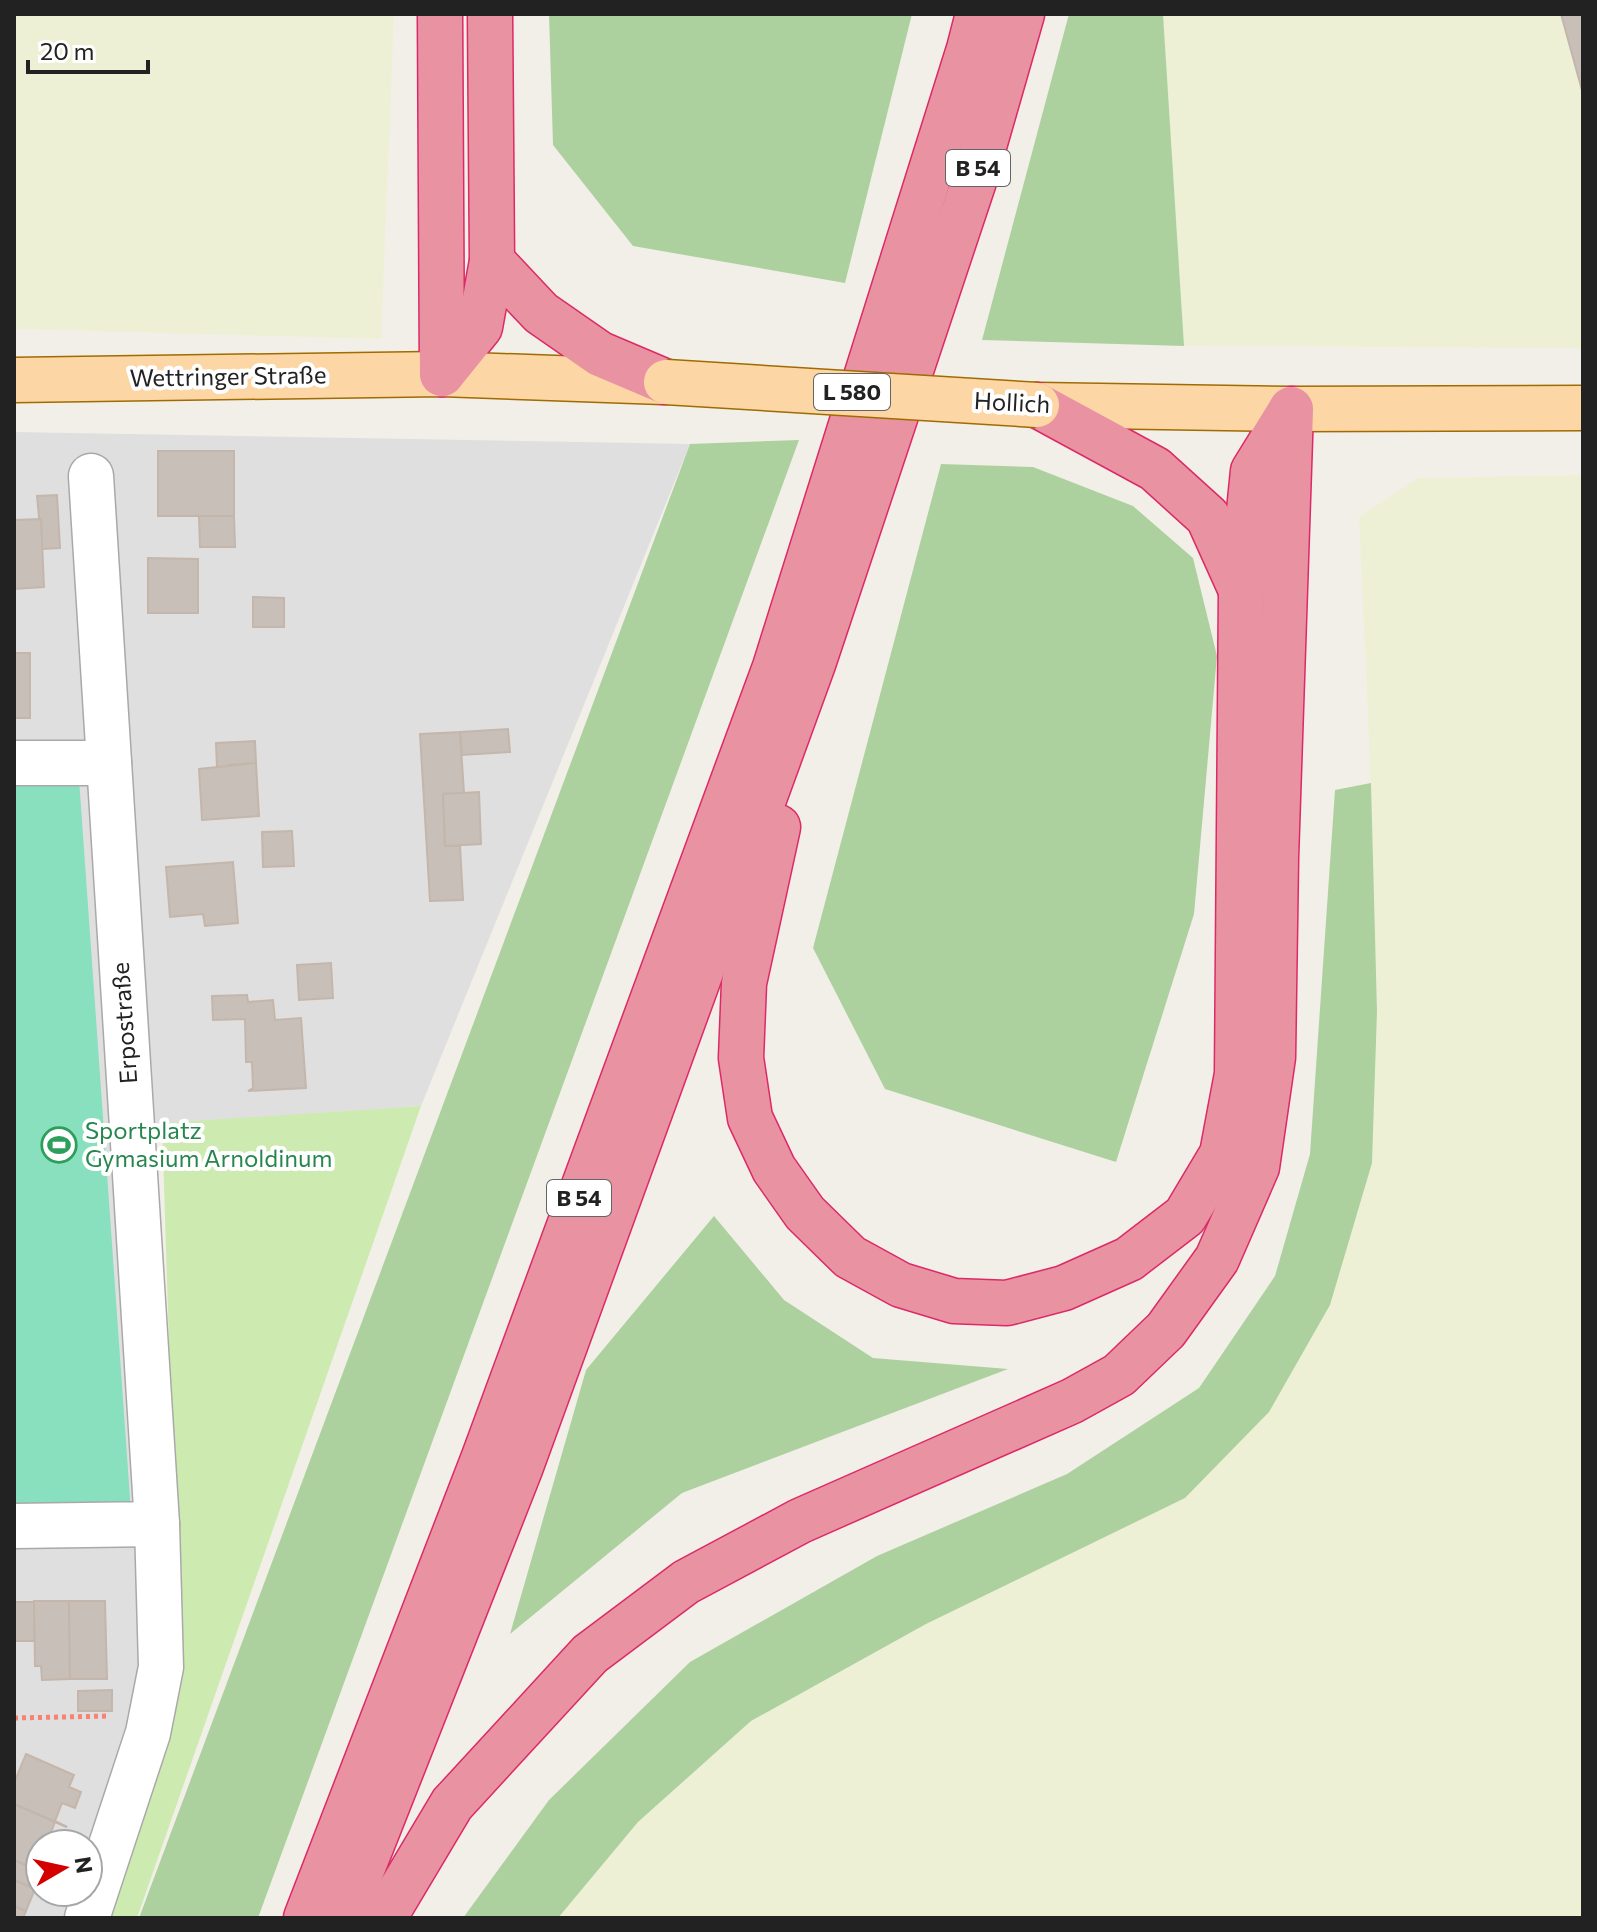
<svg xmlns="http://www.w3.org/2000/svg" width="1597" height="1932" viewBox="0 0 1597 1932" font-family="Commissioner,sans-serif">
<rect width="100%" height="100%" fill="#f2efe9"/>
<path fill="#e0dfdf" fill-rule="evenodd" d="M14 432 690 444 421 1106 123 1127 155 1664 93 1918H14ZM40 1844H88V1892H40Z"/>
<g fill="#eef0d5">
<polygon points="14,14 394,14 381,339 14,329"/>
<polygon points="1163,14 1583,14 1583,348 1184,346"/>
<polygon points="1583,475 1583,1918 558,1918 638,1822 751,1721 926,1624 1269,1412 1377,1011 1371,783 1359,517 1418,478"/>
</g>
<polygon fill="#cdebb0" points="421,1106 137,1918 103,1918 180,1692 162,1123"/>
<g fill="#add19e">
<polygon points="549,14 912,14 845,283 633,246 553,145"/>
<polygon points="1069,14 1163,14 1184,346 982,340"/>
<polygon points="799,440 258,1918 139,1918 690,444"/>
<polygon points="941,464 1033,467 1133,506 1193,558 1217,656 1194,914 1116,1162 885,1089 813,948"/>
<polygon points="1371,783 1377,1011 1372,1163 1330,1305 1269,1412 1185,1498 926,1624 751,1721 638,1822 558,1918 463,1918 549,1800 690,1662 877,1556 1067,1474 1199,1388 1275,1276 1310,1154 1335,790"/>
<polygon points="714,1216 784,1300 873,1358 1008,1369 682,1493 510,1634 586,1370"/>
</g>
<polygon fill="#88e0be" points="14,778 79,779 131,1512 14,1513"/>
<g fill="#c7bfb8" stroke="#c4b6ab" stroke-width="2">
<polygon points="1561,14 1583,14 1583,94"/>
<rect x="158" y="451" width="76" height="65"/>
<polygon points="57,495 60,548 42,549 37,496"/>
<polygon points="199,516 234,516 235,547 200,547"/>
<polygon points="41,519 44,587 14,589 14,520"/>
<polygon points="148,558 198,559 198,613 148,613"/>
<polygon points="253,597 284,598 284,627 253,627"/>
<rect x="14" y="653" width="16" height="65"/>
<polygon points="508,729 510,752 462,755 460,732"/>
<polygon points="460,732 464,793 443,794 445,846 460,846 463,900 430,901 420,734"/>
<polygon points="255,741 256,763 229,765 229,768 217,768 216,743"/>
<polygon points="256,763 259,816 202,820 199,769"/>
<polygon points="479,792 481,844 445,846 443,794"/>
<polygon points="292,831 294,866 263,867 262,832"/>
<polygon points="233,862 238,923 205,926 203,914 170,917 166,867"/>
<polygon points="331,963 333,998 299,1000 297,965"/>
<polygon points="247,995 248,1002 273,1000 275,1020 301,1018 306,1088 248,1091 253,1088 252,1062 246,1062 245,1019 213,1020 212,996"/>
<polygon points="34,1601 69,1601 70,1679 42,1680 41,1666 35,1666"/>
<polygon points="69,1601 105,1601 107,1679 70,1679"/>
<rect x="14" y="1602" width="20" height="39"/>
<polygon points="112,1690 112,1711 78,1711 78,1691"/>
<polygon points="26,1754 74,1775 69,1787 81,1792 75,1808 62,1803 55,1821 67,1827 14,1804 14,1783"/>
<polygon points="14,1804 67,1827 55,1822 48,1840 53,1844 40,1844 40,1857 36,1869 14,1860"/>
<polygon points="14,1860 34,1869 28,1886 14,1880"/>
<polygon points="14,1880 35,1889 26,1911 14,1906"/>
<polygon points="14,1906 26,1911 23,1918 14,1918"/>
</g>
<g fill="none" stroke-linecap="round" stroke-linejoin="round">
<defs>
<g id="minor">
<polyline points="14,763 109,763"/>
<polyline points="14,1526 157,1524 91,476"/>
<polyline points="87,1918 148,1733 161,1667 157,1524"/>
</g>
<g id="major">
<polyline points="14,380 442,374 663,382"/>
<polyline points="1037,405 1291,409 1583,408"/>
</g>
<g id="highway">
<polyline points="440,14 442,374"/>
<polyline points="492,261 541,313 600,354 666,382"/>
<polyline points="442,374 480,327 492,261 490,14"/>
<polyline points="1037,405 1155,469 1208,517 1240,588"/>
<polyline points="778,827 744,983 741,1058 750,1118 774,1169 805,1213 850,1257 901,1285 954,1301 1007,1303 1064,1288 1129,1259 1185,1216 1222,1154 1237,1074 1241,591 1253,471 1290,411"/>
<polyline points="306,1918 484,1457 775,667 969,49 978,14"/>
<polyline points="343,1918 520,1469 813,664 974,181 1022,14"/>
<polyline points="384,1918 452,1804 590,1654 686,1582 800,1521 1072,1401 1119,1375 1166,1330 1217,1259 1257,1167 1273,1057 1276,858 1291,409"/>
</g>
</defs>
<use href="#minor" stroke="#a9a9a9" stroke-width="47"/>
<use href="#major" stroke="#a06b00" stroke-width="47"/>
<use href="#highway" stroke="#dc2a67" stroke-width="47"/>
<polyline stroke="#fa8072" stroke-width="5" stroke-dasharray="4 4" stroke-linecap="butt" points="14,1718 109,1716"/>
<use href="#minor" stroke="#fff" stroke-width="44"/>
<use href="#major" stroke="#fcd6a4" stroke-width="44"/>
<use href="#highway" stroke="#e892a2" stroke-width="44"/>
<defs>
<polyline id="major-bridge" points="666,382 1037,405"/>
</defs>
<use href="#major-bridge" stroke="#a06b00" stroke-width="47" stroke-linecap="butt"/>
<use href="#major-bridge" stroke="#fcd6a4" stroke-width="44"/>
</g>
<defs>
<symbol id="stadium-ring" viewBox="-11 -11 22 22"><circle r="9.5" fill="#fff" stroke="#2e9e5b" stroke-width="1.5"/><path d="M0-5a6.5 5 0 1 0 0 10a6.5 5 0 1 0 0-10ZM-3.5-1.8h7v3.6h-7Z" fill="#2e9e5b"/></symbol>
</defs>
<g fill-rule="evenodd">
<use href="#stadium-ring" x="39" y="1125" width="40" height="40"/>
</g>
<g text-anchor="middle" stroke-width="8" stroke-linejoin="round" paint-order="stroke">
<g fill="#fff" stroke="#646464" stroke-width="2">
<rect x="946" y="150" width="64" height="36" rx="6"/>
<rect x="814" y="374" width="76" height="36" rx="6"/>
<rect x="547" y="1180" width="64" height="36" rx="6"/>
</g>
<g font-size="22" font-weight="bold" fill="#222">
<text x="978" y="176">B 54</text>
<text x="852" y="400">L 580</text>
<text x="579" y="1206">B 54</text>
</g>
<g font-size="24" fill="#222" stroke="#fff">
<text transform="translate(228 377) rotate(-1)" y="8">Wettringer Straße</text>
<text transform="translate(1012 403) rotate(3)" y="8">Hollich</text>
<text transform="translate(125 1023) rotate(-94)" y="8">Erpostraße</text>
</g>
<g font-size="24" fill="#27864d" stroke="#fff" text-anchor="start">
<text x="85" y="1139">Sportplatz<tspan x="85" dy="28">Gymasium Arnoldinum</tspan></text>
</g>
</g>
<rect width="1597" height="1932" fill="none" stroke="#222222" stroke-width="32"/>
<g transform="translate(64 1868) rotate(81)"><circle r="38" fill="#ffffff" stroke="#a7a7a7" stroke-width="2"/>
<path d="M0-6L14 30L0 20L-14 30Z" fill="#d40000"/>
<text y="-12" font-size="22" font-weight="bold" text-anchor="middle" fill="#222222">N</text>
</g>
<path d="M28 60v12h120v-12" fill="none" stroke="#222222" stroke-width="4"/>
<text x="40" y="60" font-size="24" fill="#222222" stroke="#ffffff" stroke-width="6" paint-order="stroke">20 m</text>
</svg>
